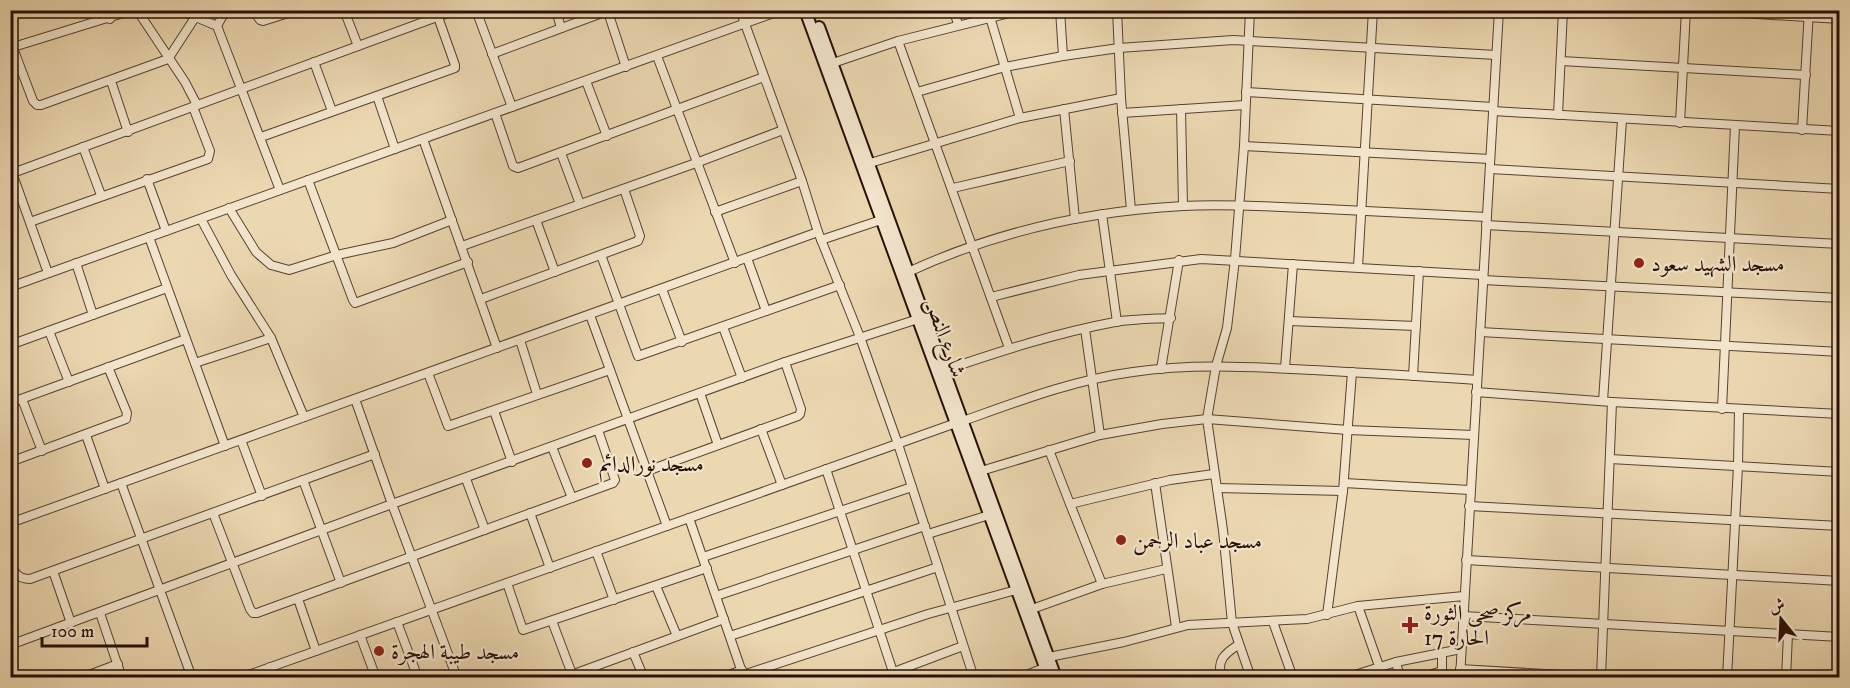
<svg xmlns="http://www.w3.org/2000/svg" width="1850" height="688" viewBox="0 0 1850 688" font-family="'IM FELL DW Pica',Amiri,serif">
<rect width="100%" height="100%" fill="#ebd7b0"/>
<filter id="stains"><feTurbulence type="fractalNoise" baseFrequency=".00333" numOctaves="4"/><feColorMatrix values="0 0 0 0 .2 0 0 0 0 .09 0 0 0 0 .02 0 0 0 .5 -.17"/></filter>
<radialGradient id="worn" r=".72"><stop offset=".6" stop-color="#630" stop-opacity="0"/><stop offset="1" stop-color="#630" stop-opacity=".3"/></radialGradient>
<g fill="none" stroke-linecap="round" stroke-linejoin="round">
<defs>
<g id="street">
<polyline points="104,10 110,19"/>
<polyline points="137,10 185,82 197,105"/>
<polyline points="179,10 217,26 280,190"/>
<polyline points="253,10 260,20 263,21 298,10"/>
<polyline points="344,10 358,46"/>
<polyline points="476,10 512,107"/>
<polyline points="556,10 561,28"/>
<polyline points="740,10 802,181 818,232 860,337 898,444 974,678"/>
<polyline points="954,10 958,25"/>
<polyline points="1060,10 1063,56"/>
<polyline points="1117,10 1121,98 1131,210"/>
<polyline points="1250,10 1244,146 1235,259 1227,328 1216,366 1207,419 1223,530 1232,623 1251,678"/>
<polyline points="1691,10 1840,19"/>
<polyline points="608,12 626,67"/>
<polyline points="814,14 824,10"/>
<polyline points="990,17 1020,118"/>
<polyline points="217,26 223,15 223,10"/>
<polyline points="898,41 1009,348"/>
<polyline points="10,48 133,10"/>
<polyline points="13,48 33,101 37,105 41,105 168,59 196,16"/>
<polyline points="492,54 610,10"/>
<polyline points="657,56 735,263"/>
<polyline points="1561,61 1806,75"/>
<polyline points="314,62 332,111"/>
<polyline points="833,63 898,41 1021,10"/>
<polyline points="111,81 128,132"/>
<polyline points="586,81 607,136"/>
<polyline points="917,92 1005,67 1063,56 1119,48 1233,40 1496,55"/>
<polyline points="1246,92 1493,107"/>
<polyline points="377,96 395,149"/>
<polyline points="1064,109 1075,219"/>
<polyline points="1181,109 1183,206"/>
<polyline points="1493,111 1840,131"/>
<polyline points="495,113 513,166 518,168 764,77"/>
<polyline points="1122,113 1245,105"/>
<polyline points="1558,115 1563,10"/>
<polyline points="1680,123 1686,10"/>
<polyline points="1802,130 1809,10"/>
<polyline points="261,137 455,68 455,65 438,17"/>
<polyline points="423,139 497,348"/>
<polyline points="1244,146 1490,159"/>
<polyline points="83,147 101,195"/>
<polyline points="561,153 580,204"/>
<polyline points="870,163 1020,118 1121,98"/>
<polyline points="10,167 48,273"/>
<polyline points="1490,169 1840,189"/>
<polyline points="10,174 456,10"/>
<polyline points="147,179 166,231"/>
<polyline points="308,180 353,300 355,303 468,262"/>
<polyline points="953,188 1070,161"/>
<polyline points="229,208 256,252 271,265 289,270 337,255 393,243 452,220"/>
<polyline points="715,212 802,181"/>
<polyline points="1102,214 1117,322"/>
<polyline points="201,219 231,275 271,338 304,417"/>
<polyline points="536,220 555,272"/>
<polyline points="30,222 208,159 210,151 193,107"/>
<polyline points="1486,225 1840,244"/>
<polyline points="149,237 225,446"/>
<polyline points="821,240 881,220"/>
<polyline points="462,246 696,163 783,130"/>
<polyline points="601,255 638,356 840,285"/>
<polyline points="747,258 766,311"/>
<polyline points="76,263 93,315"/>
<polyline points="1358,267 1373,10"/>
<path d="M906 273C992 233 1088 211 1183 206 1223 204 1264 206 1305 208 1366 211 1426 214 1487 217"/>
<polyline points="1483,280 1840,298"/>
<polyline points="10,287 782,10"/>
<polyline points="662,289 682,342"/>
<polyline points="991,297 1079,275 1201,259 1483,275"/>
<polyline points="481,299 638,241 640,236 624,189"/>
<polyline points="590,315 667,526"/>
<polyline points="1289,321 1416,326"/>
<polyline points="723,327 742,378"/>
<polyline points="1085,329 1100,435"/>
<polyline points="49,331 69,382"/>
<polyline points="1480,332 1840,352"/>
<polyline points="520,340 537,394"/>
<polyline points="10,345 167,288"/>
<polyline points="195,363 271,338"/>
<polyline points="1285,368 1293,264"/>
<polyline points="1161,369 1179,260"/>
<path d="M945 370C1001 351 1056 333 1115 322 1133 319 1152 319 1171 318"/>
<polyline points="428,373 448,426 610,370"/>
<polyline points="1413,376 1419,271"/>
<polyline points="1476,392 1612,402 1840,414"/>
<polyline points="700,393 718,445"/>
<polyline points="22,399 42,451"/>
<polyline points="355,399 392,504 457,678"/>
<polyline points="1603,401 1622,120"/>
<polyline points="10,403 186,339"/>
<polyline points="1722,409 1735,126"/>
<polyline points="494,411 512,462"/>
<path d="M963 421C1019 401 1073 380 1133 372 1192 363 1254 367 1314 370 1368 373 1423 376 1477 380"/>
<polyline points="761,429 782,485"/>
<polyline points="86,435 105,489"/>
<polyline points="241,440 262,496"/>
<polyline points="552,447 572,498"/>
<polyline points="1049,450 1070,504 1170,480 1214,474"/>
<polyline points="1610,459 1840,472"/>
<polyline points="10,462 126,419 127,413 108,367"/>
<polyline points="826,469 895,678"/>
<polyline points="647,471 798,416 800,414 801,409 785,362"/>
<polyline points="981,471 1100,435 1162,424 1207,419 1348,430 1474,435"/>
<polyline points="466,479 485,530"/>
<polyline points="303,480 341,583"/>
<polyline points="121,483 192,678"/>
<polyline points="1155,483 1176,627"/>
<polyline points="1344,483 1470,490"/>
<polyline points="1217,488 1343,491"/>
<polyline points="1070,504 1102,584"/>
<polyline points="1469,506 1840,526"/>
<polyline points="213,513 250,609 253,613 257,613 613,483 615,480 598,430"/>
<polyline points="530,513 550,568"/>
<polyline points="689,518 744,678"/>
<polyline points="10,523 818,232"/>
<polyline points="928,534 989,515"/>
<polyline points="596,551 614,600"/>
<polyline points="703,557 912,487"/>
<polyline points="1466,560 1840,581"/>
<path d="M10 561C14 572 17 579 30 579L375 454"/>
<polyline points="53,571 71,623"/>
<polyline points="507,583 523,630 707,568"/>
<polyline points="656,586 677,636"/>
<polyline points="716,596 925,526"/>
<polyline points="298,599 316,651"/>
<polyline points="1358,606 1379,666"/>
<polyline points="1032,609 1102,584 1166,569"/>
<polyline points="100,613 122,678"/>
<polyline points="1327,615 1343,491 1352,372"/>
<polyline points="1463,616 1840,637"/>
<polyline points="552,621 572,674"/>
<polyline points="397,622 415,670 414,673 402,678"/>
<polyline points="1273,622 1293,678"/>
<polyline points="360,635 376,678"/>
<polyline points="730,636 938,567"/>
<polyline points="10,645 392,504 785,362 918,319"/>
<polyline points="633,652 644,678"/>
<polyline points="1442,653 1442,678"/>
<polyline points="1049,657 1124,642 1188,625 1307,619 1358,606 1464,596"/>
<polyline points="1396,662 1400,678"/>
<polyline points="270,667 275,678"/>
<polyline points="1460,669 1613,678"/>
<polyline points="743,675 928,614 1016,590"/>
<polyline points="1601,677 1612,402"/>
<polyline points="81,678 118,664"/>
<polyline points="240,678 956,423"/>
<polyline points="563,678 724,619"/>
<polyline points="721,678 742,670"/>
<polyline points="878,678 963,646"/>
<polyline points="1019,678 1049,666"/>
<path d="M1221 678C1217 660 1224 654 1238 645"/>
<polyline points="1345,678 1396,662 1461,649"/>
<polyline points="1419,678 1442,671"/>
<polyline points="1460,678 1499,10"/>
<polyline points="1727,678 1738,466 1739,409"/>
<polyline points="1786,678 1788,634"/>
</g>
<g id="secondary">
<polyline points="805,10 1049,678"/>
<polyline points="819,27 1056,678"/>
</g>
</defs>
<use href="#street" stroke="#594130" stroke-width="10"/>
<use href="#secondary" stroke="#280f06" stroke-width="14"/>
<use href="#street" stroke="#f2e5cc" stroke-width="8"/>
<use href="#secondary" stroke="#f2e5cc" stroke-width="10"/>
</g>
<g fill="#8f2418" stroke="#f2e5cc" stroke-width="2">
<circle cx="1639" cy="263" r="6"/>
<circle cx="587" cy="463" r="6"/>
<circle cx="1121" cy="540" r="6"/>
<path d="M1407 616h6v6h6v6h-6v6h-6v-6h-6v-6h6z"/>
<circle cx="379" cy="651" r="6"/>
</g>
<g text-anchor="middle" stroke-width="4.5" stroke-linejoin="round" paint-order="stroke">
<g font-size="22" fill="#280f06" stroke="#f2e5cc" text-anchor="start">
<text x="1651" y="271">مسجد الشهيد سعود</text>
<text x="599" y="471">مسجد نورالدائم</text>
<text x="1133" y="548">مسجد عباد الرحمن</text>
<text x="1424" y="620">مركز صحي الثورة<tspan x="1424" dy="25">الحارة 17</tspan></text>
<text x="391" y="659">مسجد طيبة الهجرة</text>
</g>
<g font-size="22" fill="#280f06" stroke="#f2e5cc">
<text transform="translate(946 337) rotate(70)" y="8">شارع النص</text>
</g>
</g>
<rect width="1850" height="688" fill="none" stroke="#ebd7b0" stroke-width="36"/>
<rect x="12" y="12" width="1826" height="664" fill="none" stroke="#280f06" stroke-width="3"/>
<rect x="18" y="18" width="1814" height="652" fill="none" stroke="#280f06" stroke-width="1.5"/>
<g transform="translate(1781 619) rotate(342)" stroke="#f2e5cc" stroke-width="4.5" paint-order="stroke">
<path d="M0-4.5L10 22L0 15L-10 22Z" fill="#280f06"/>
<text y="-9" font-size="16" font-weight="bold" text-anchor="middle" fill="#280f06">ش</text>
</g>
<path d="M42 637v9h105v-9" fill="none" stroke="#280f06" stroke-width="3"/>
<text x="51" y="637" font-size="18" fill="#280f06" stroke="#f2e5cc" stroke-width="4.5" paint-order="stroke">100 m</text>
<rect width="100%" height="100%" filter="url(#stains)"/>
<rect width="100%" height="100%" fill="url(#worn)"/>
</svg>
